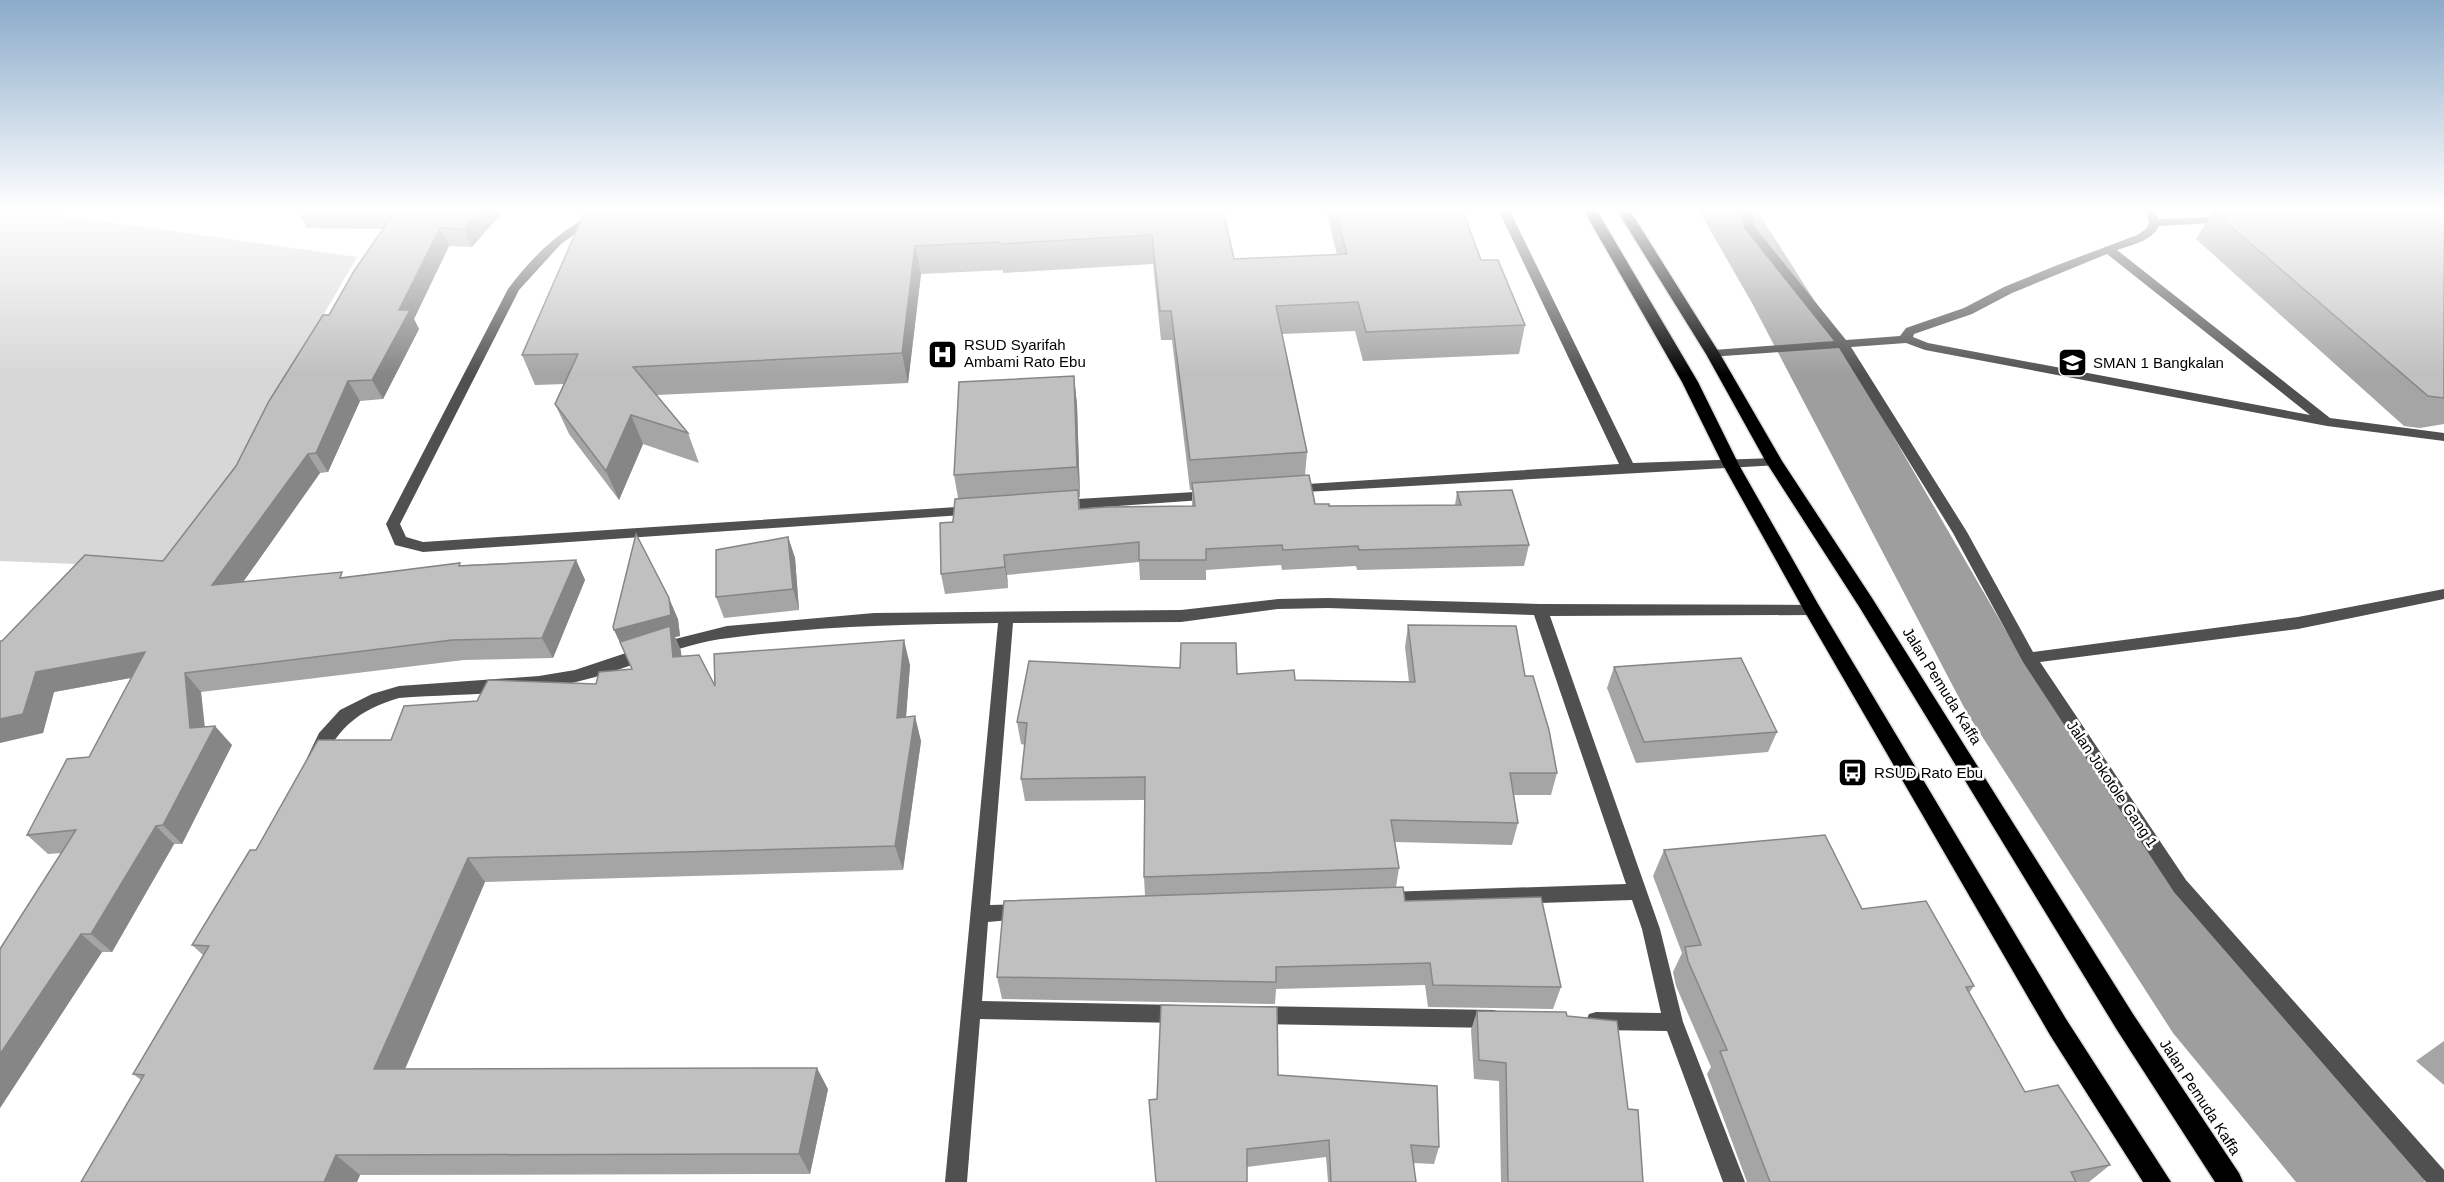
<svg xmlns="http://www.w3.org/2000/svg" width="2444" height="1182" viewBox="0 0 2444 1182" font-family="Helvetica,sans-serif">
<rect width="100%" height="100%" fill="#fff"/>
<polygon fill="#d7d7d7" points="0,209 17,209 357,257 176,568 0,561"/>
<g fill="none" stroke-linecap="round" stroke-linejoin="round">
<polygon fill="#9e9e9e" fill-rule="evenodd" points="1698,209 1756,209 1816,303 2027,667 2245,965 2409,1142 2425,1182 2296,1182 2173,1033 1967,713 1752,303"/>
<defs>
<g id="highway">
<polygon points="1583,209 1596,209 1698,382 1739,465 1818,604 2066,1019 2171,1182 2143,1182 2050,1035 1806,614 1723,465 1682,382"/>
<polygon points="1616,209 1629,209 1720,354 1782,461 1872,598 2133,1014 2239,1173 2243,1182 2215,1182 2117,1030 1860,608 1766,462 1706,354"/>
</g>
</defs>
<use href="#highway" stroke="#dbdbdb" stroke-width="3"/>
<g fill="#505050" fill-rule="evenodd">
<path d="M604 209H619L586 226 561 244 519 290 400 524 406 537 423 542 972 506 979 511 977 514 423 552 395 545 386 524 508 289C534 254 564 226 604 209Z"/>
<polygon points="1498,209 1509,209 1633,463 1774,458 1781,462 1779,465 1287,493 1285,490 1292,485 1619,464"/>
<path d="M1741 209H1751L1754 226 1846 340 1900 336 1906 328 1964 308 2004 287 2055 266 2137 235 2146 229 2149 223 2147 215 2141 209H2153L2159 219 2231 217 2233 219 2227 222 2159 226C2152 241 2131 245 2117 250L2330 418 2444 433V441L2327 426 1925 350 1906 343 1851 347 1967 532 2033 652 2298 617 2444 589V599L2298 629 2040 662 2186 880 2444 1170V1182H2426L2174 892 2023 662 1953 533 1839 348 1709 357 1707 354 1709 351 1713 350 1834 341 1744 228ZM2107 254 2310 415 1928 343 1913 337 1914 334 1972 314 2012 293Z"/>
<polygon points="1211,491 1216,493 1218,496 1216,499 1061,510 1054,505 1061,500"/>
<path d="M1328 598 1540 604 1817 605 1820 609 1817 613 1812 615 1550 616 1660 929 1683 1022 1745 1182H1723L1667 1031 1596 1030 1589 1028 1586 1021 1589 1014 1596 1012 1661 1013 1642 929 1632 900 1386 908 1380 906 1377 900 1380 894 1386 892 1626 884 1534 615 1328 608 1278 609 1181 622 1013 623 990 905 1023 904 1030 906 1032 912 1030 918 988 922 982 1001 1179 1005 1186 1008 1189 1014 1186 1020 1179 1023 980 1019 967 1182H945L998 623C908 624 818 626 729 638 676 644 628 670 576 682 522 695 455 694 399 698 359 710 340 726 321 763L315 765 309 763 307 758 319 733 340 710 372 694 399 686 539 676 575 670 647 646 727 626 874 613 1181 610 1278 599Z"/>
<polygon points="1257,1006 1494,1010 1501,1013 1504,1019 1501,1025 1494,1028 1257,1024 1250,1021 1247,1015 1250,1009"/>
</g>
<use href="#highway" fill="#000" fill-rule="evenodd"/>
</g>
<g fill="#a5a5a5">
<polygon points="505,209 472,247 449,246 414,319 419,329 383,399 360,401 328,472 320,473 243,582 345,577 461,565 576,560 585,580 553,658 464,660 201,692 205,727 232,745 182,844 174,844 112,952 102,952 0,1108 0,949 62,853 48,854 27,835 89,757 131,678 54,692 43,733 2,641 163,561 236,466 329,315 383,229 307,228 297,210"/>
<polygon points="586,209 680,209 680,212 1223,209 1234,259 1337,255 1326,209 1462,209 1481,260 1525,325 1519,354 1363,361 1355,331 1282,334 1307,452 1305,476 1315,504 1329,506 1455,505 1457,492 1529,545 1524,566 1357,570 1356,566 1282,570 1281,565 1206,570 1206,580 1140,580 1139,562 1007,575 1008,588 945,594 941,574 958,498 954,475 1074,376 1077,405 1080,497 1079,497 1080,509 1192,506 1192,490 1190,490 1172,340 1161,340 1153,264 1003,273 1003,270 921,274 908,383 657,395 688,433 699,463 643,444 619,500 569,434 555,404 565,384 535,385 522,355"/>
<polygon points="2444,209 2444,424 2420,428 2404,426 2196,239 2213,211"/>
<polygon points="788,537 795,558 799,610 724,618 716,597"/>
<polygon points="678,619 680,636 675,637 681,651 681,656 715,686 910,665 906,717 921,741 903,870 485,882 405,1069 828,1089 810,1174 360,1175 357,1182 81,1182 141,1080 133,1074 203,955 192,945 256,850 391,740 477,701 596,684 632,669 613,627"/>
<polygon points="1408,625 1525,676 1557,773 1551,795 1514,795 1518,823 1512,845 1395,842 1399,868 1396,887 1405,901 1561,987 1553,1009 1428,1007 1425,985 1276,989 1275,1004 1002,999 997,977 1145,896 1144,877 1144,800 1025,801 1021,779 1025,745 1021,744 1017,722 1237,674 1295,680 1409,682 1405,647"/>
<polygon points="1614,667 1777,732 1768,752 1636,763 1607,688"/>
<polygon points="1664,850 1862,909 1974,986 1969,993 2025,1092 2110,1165 2089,1182 1747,1182 1707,1074 1711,1067 1676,986 1673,972 1682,953 1653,876"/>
<polygon points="1477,1011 1567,1016 1628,1109 1643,1182 1501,1182 1499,1081 1474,1079 1471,1030"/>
<polygon points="2444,1041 2444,1085 2416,1061"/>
<polygon points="1278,1075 1439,1147 1434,1164 1413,1163 1416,1182 1328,1182 1326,1157 1247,1167 1157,1099"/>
</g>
<g fill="#868686">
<polygon points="481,209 505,209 472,247 464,229"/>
<polygon points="663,209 680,209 671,241 662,212"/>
<polygon points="440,228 449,246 414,319 419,329 383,399 372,380 399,310"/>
<polygon points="915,246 921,274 908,383 902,353"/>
<polygon points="1074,376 1077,405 1080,497 1077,467"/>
<polygon points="348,381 360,401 328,472 316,453"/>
<polygon points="631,415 643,444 619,500 606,471"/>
<polygon points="308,454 320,473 227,605 212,585"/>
<polygon points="788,537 795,558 799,610 793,589"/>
<polygon points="1004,555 1007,575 1008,588 1005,567"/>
<polygon points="576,560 585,580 553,658 542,638"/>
<polygon points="669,598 678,619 680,636 675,637 681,651 684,682 624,651 614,630"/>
<polygon points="904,640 910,665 904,743 897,718"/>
<polygon points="145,652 162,672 54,692 43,733 0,743 0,719 36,672"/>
<polygon points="185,673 201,692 206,743 215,726 232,745 182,844 163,825"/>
<polygon points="915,716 921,741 903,870 895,846"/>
<polygon points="156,826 174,844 112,952 91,934"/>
<polygon points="468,858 485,882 396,1090 374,1069"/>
<polygon points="81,934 102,952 0,1108 0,1054"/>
<polygon points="817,1068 828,1089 810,1174 799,1154"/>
<polygon points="336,1155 360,1175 357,1182 324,1182"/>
</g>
<g fill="#c0c0c0" stroke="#868686" stroke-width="1.5">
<polygon points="298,209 481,209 464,229 440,228 399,310 410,310 372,380 348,381 316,453 308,454 212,585 342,572 340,578 460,563 459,566 576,560 542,638 452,640 185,673 190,728 215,726 163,825 156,826 91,934 81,934 0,1054 0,949 76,830 27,835 67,759 89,757 145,652 36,672 23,714 0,719 0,641 2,641 85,555 163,561 236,466 269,401 323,315 329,315 354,271 396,210 297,210"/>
<polygon points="586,209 663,209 662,212 730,209 1223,209 1234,259 1347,254 1335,209 1462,209 1481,260 1498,260 1525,325 1366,332 1358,302 1276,306 1307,452 1190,460 1171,311 1160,311 1152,235 999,244 999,242 915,246 902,353 633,367 688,433 631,415 606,471 555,404 578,354 522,355"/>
<polygon points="2247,209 2444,209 2444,398 2428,396 2213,211"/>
<polygon points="1074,376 1077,467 954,475 959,382"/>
<polygon points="1309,475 1315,504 1329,504 1329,506 1461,505 1457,492 1512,490 1529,545 1359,550 1358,546 1283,550 1282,545 1206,549 1206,560 1139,560 1139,542 1004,555 1005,567 941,574 940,523 953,522 955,499 1078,490 1079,509 1107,507 1195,506 1192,483"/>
<polygon points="636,534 669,598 671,615 614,630 613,627"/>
<polygon points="788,537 793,589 716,597 716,550"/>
<polygon points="1408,625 1516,626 1525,676 1533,676 1549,730 1557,773 1510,773 1518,823 1391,820 1399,868 1144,877 1145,777 1021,779 1027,723 1017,722 1029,661 1180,668 1181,643 1236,643 1237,674 1294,670 1295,680 1415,682"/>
<polygon points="670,626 673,657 699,655 715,686 714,654 904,640 897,718 915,716 895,846 468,858 374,1069 817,1068 799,1154 336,1155 324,1182 81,1182 144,1075 133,1074 209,946 192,945 250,850 256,850 318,740 391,740 404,706 477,701 488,680 596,684 599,672 632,669 620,642"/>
<polygon points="1741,658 1777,732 1644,742 1614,667"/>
<polygon points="1825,835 1862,909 1926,901 1974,986 1966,987 2025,1092 2058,1085 2110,1165 2071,1172 2076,1182 1770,1182 1720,1051 1727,1050 1688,961 1685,947 1701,945 1664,850"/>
<polygon points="1403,887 1405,901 1541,897 1561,987 1433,985 1430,963 1276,967 1276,982 997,977 1004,901"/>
<polygon points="1161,1005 1277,1007 1278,1075 1437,1086 1439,1147 1411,1145 1416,1182 1331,1182 1329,1140 1247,1149 1247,1182 1156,1182 1149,1100 1157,1099"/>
<polygon points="1477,1011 1566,1012 1567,1016 1617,1021 1628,1109 1638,1110 1643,1182 1508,1182 1506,1063 1479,1060"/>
</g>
<linearGradient id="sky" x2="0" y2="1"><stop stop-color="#8aabca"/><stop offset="0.56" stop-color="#fff"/><stop offset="1" stop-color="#fff" stop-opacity="0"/></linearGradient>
<rect width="2444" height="375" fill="url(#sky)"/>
<defs>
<symbol id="hospital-square" viewBox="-11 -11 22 22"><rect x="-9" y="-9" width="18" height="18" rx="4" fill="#000" stroke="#fff"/><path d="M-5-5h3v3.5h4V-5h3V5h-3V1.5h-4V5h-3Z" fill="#fff"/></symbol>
<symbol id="school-square" viewBox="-11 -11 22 22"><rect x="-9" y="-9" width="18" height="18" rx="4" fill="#000" stroke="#fff"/><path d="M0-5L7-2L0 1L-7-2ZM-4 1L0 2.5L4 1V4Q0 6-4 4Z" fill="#fff"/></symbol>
<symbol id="bus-square" viewBox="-11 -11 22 22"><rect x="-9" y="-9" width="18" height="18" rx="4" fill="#000" stroke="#fff"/><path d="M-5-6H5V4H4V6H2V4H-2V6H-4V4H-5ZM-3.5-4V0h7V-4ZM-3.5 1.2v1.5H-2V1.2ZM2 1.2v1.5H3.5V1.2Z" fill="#fff"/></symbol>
</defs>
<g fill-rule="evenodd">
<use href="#hospital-square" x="926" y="338" width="33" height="33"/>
<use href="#school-square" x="2056" y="346" width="33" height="33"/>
<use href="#bus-square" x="1836" y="756" width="33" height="33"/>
</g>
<g text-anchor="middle" stroke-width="5" stroke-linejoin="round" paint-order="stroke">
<g font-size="15" fill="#000" stroke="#fff" text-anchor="start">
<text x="964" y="350">RSUD Syarifah<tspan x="964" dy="17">Ambami Rato Ebu</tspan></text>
<text x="2093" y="368">SMAN 1 Bangkalan</text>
<text x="1874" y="778">RSUD Rato Ebu</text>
</g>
<g font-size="15" fill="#000" stroke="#fff">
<text transform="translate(1942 686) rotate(58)" y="5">Jalan Pemuda Kaffa</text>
<text transform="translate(2112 784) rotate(56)" y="5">Jalan Jokotole Gang 1</text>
<text transform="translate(2200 1097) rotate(57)" y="5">Jalan Pemuda Kaffa</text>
</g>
</g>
</svg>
